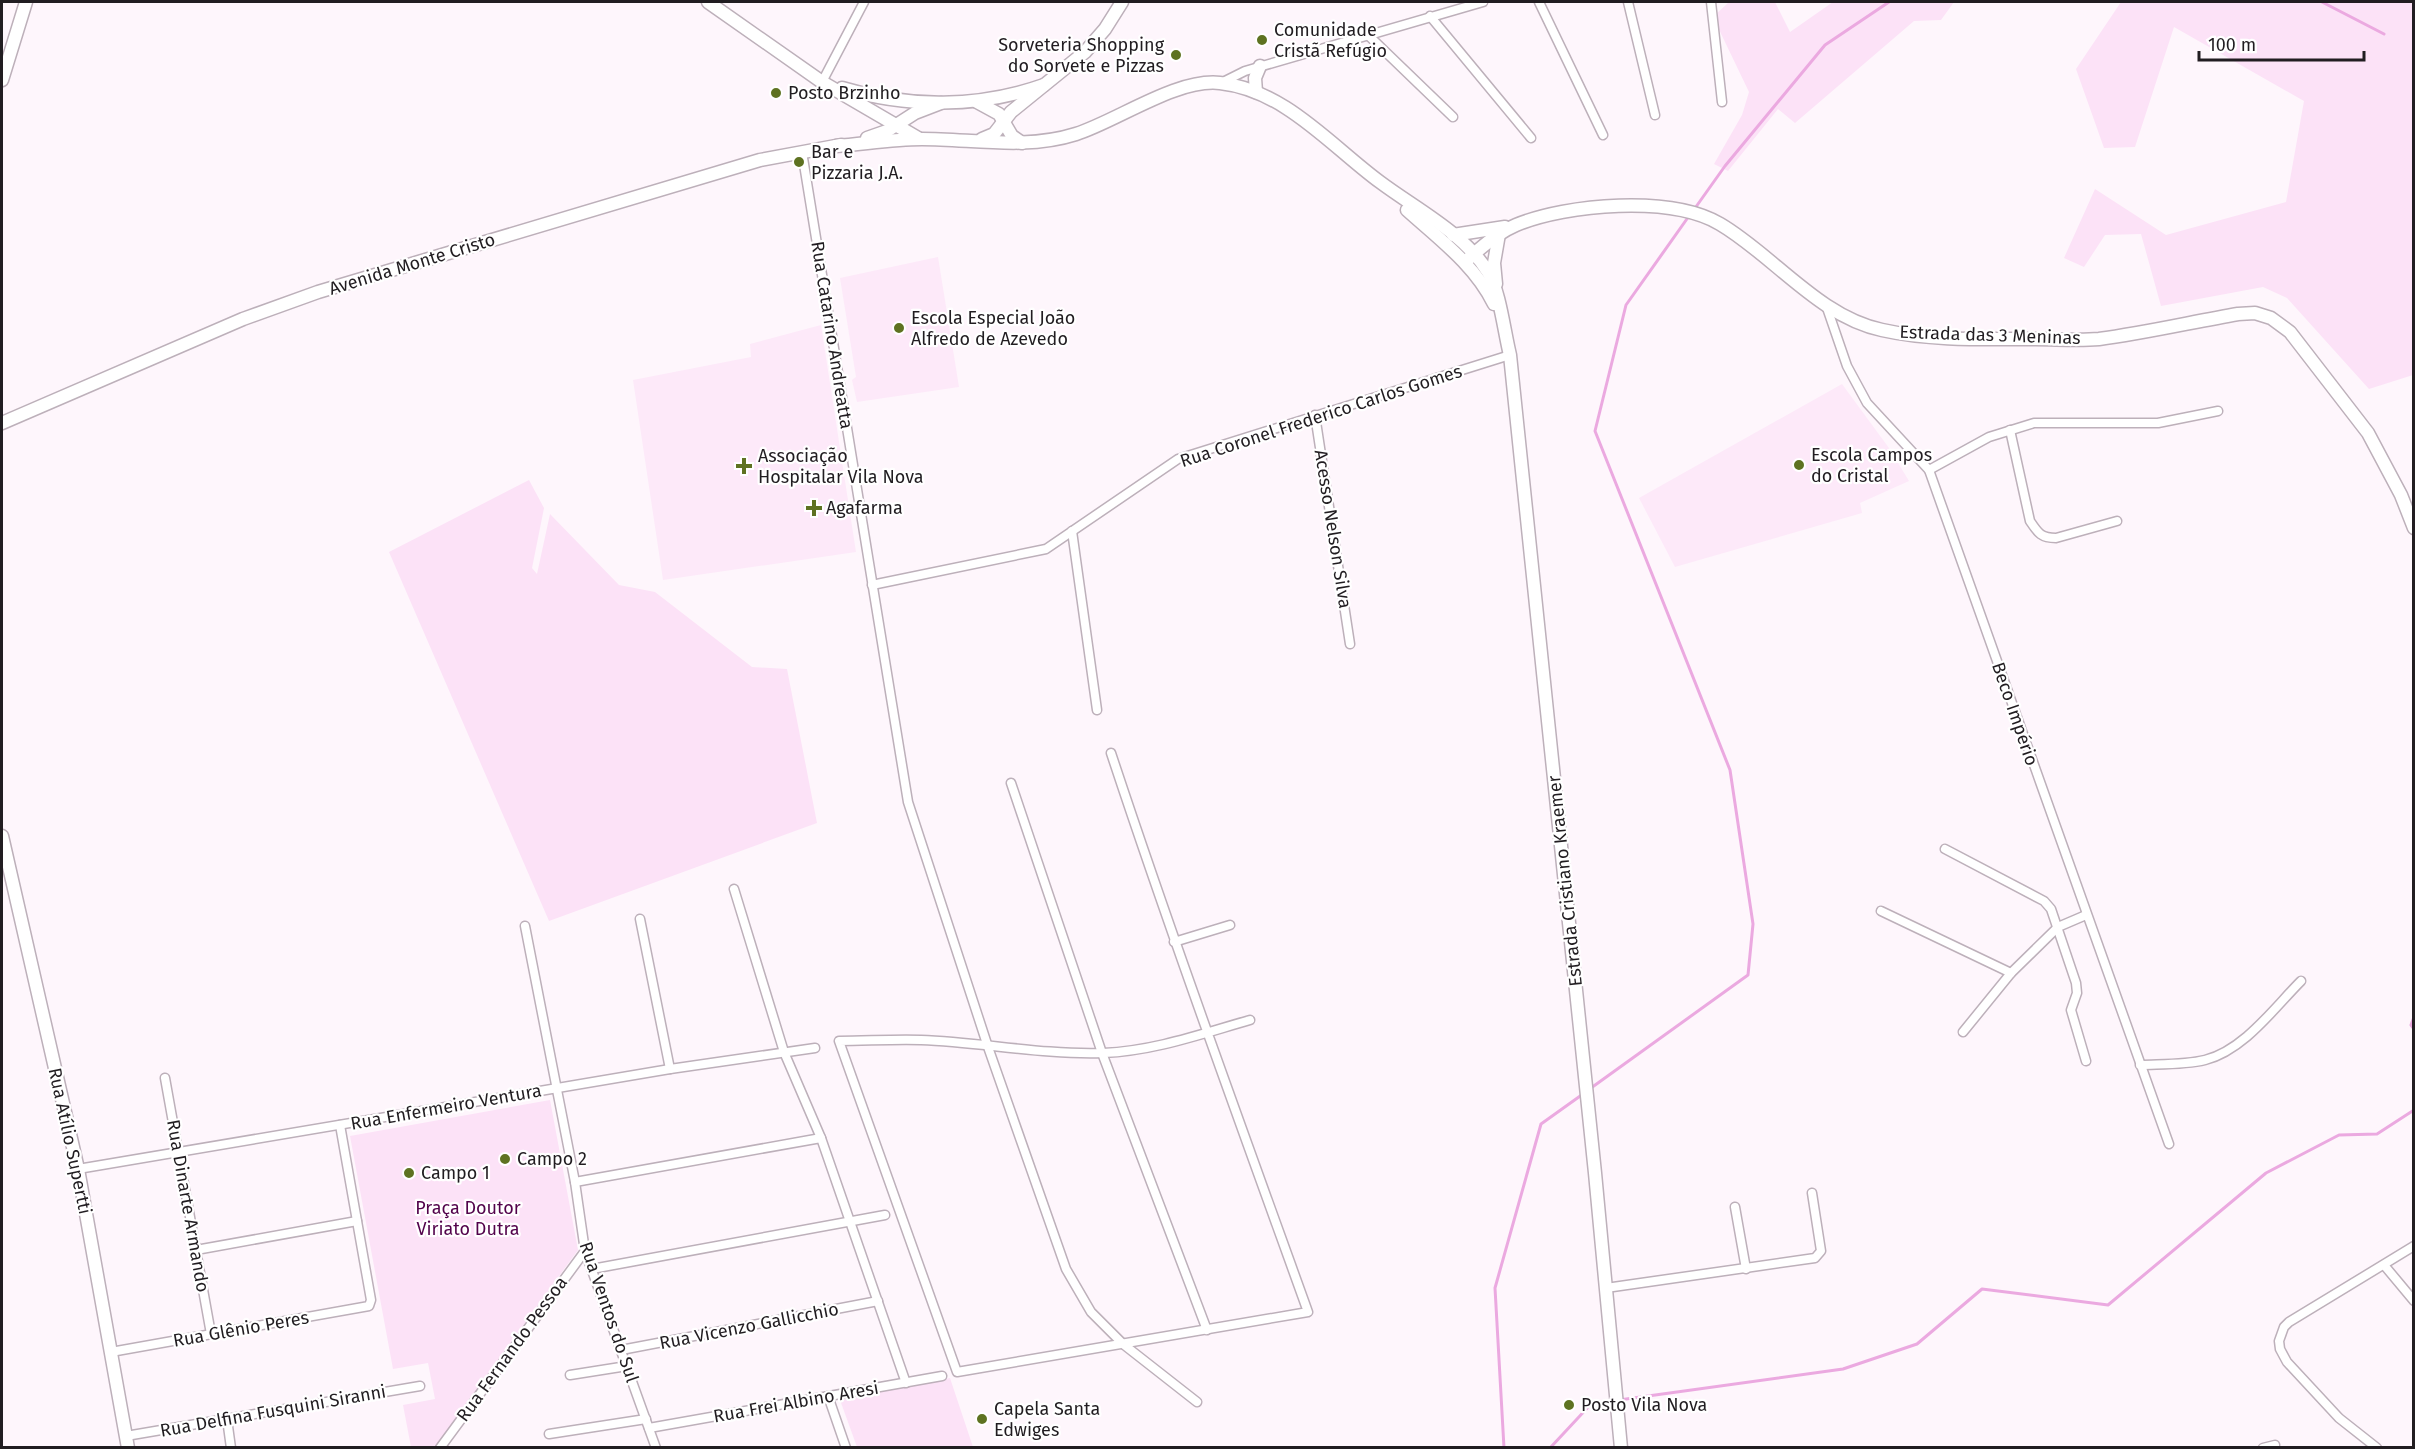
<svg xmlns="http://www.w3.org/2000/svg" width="2415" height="1449" viewBox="0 0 2415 1449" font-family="'Fira Sans',sans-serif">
<rect width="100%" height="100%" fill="#fef6fc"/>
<g fill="#fde9f9">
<polygon points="938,257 959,387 857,402 852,380 856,377 840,278"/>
<polygon points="821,325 856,552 663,580 633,380 751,357 750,344"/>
<polygon points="1842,384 1889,448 1909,481 1860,503 1862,513 1675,567 1639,498"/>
</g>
<g fill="#fce2f7">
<polygon points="1729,2 1775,2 1790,32 1833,2 1954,2 1941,20 1914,21 1795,123 1778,109 1728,171 1714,164 1742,115 1749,92 1713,17"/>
<polygon points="2121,2 2413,2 2413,375 2369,389 2287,298 2263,287 2161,306 2141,234 2105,235 2084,267 2064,258 2095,189 2166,235 2286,202 2304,101 2174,27 2135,147 2104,148 2076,69"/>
<polygon points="529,480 544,508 532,568 537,574 550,514 619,585 655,592 752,667 787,669 817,823 549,921 389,552"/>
<polygon points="550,1100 578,1250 435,1447 411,1447 403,1405 435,1399 428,1363 393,1369 350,1136"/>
<polygon points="950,1378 973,1447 857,1447 840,1400"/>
</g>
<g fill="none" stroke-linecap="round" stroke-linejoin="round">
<g stroke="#eba9e0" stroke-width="3">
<polyline points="2322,2 2384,34"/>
<polyline points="1693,211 1725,166 1825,45 1889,2"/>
<polyline points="2414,1017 2411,1025 2414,1029"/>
<polyline points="1591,1088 1748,975 1753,924 1730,770 1595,431 1626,305 1689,216"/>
<polyline points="1619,1400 1843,1369 1917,1344 1982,1289 2108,1305 2266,1173 2339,1135 2377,1134 2414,1110"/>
<polyline points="1504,1448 1495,1288 1541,1124 1583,1094"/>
<polyline points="1550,1448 1591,1404 1612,1401"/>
</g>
<defs>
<g id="street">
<polyline points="1539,2 1603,135"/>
<polyline points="1628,2 1655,115"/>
<polyline points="1711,2 1722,102"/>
<polyline points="1430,16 1531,138"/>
<polyline points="1369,36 1453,117"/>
<polyline points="822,82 864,2"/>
<polyline points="1221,83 1245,71 1483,2"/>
<polyline points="802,152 908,802 988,1047 1066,1269 1091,1312 1123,1344 1197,1402"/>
<polyline points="1826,305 1847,366 1867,403 1929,470 2169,1144"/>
<polyline points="1315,415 1350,644"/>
<path d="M2010 430 2030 521C2038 533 2041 538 2056 538L2117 521"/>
<polyline points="1929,470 1989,437 2034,423 2158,423 2218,411"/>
<polyline points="1072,531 1097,710"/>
<polyline points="872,585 1046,549 1178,459 1510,355"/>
<path d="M1111 753C1173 940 1241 1126 1308 1312L957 1372 839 1041C866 1041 894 1039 921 1040 981 1042 1042 1055 1103 1053 1154 1051 1201 1034 1250 1020"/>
<polyline points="1011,783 1102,1053 1207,1330"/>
<polyline points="1945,849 2044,901 2051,909 2076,983 2077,993 2071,1010 2086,1061"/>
<polyline points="734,889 784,1052 821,1138 906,1383"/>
<polyline points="1881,911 2011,973"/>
<polyline points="640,919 670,1069"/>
<polyline points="525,926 575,1182 585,1251 656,1448"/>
<polyline points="1174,942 1230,925"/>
<polyline points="1963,1032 2011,973 2058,927 2086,915"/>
<path d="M2140 1065C2161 1064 2185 1065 2205 1060 2244 1050 2274 1008 2301 981"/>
<polyline points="165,1078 211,1334"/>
<polyline points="78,1169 670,1069 815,1048"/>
<polyline points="575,1182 821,1138"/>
<polyline points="1735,1207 1746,1269"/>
<polyline points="196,1250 357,1221"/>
<polyline points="2384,1265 2414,1301"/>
<polyline points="592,1269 885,1215"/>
<polyline points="1606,1288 1815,1258 1821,1251 1812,1193"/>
<polyline points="621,1350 878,1301"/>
<polyline points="111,1352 369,1306 371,1300 340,1125"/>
<polyline points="570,1375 627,1366"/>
<polyline points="828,1396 846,1448"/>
<polyline points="227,1419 231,1448"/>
<polyline points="649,1428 942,1376"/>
<polyline points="549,1434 646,1419"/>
<polyline points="126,1436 420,1386"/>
<polyline points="440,1448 585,1251"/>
<polyline points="2263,1448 2275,1445"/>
<polyline points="2377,1448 2339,1418 2287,1362 2280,1349 2279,1341 2284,1327 2289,1322 2414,1246"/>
</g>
<g id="secondary">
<polyline points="708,2 822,82 918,138"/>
<polyline points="2,80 26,2"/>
<path d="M842 88C907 108 979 108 1044 85"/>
<polyline points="1256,92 1255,78 1260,66"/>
<polyline points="977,102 999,114 1012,136 1022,143"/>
<polyline points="867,138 887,131 915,113 941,103"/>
<polyline points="982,139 994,134 1011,112 1085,52 1105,29 1122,2"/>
<path d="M836 146C864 144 893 139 922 139 973 139 1026 150 1076 134 1117 121 1177 78 1220 83 1285 90 1331 146 1380 182 1416 209 1464 233 1488 272 1500 292 1504 331 1510 355L1595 1173 1621 1448"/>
<path d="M1407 210C1438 238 1475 265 1494 304"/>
<polyline points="1453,235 1505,227"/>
<path d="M1465 262C1480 248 1497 233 1516 225 1567 204 1671 195 1720 224 1773 255 1819 317 1882 330 1931 341 1985 339 2035 339 2056 339 2078 341 2099 339 2145 333 2192 322 2238 314L2255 313 2271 318 2290 332 2368 433 2401 495 2414 528"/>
<polyline points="1496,284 1494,263 1499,234"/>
<polyline points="2,423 243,319 318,292 760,160 841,145"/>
<polyline points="2,836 78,1169 128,1448"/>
</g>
</defs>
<use href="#street" stroke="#bdb0ba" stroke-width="11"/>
<use href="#secondary" stroke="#bdb0ba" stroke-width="15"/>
<use href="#street" stroke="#fff" stroke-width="8"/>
<use href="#secondary" stroke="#fff" stroke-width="12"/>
</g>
<g fill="#5e7221" stroke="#fff" stroke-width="2">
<circle cx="1262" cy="40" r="6"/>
<circle cx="1176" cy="55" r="6"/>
<circle cx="776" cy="93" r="6"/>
<circle cx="799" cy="162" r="6"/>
<circle cx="899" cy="328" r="6"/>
<circle cx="1799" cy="465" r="6"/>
<path d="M741 457h6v6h6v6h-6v6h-6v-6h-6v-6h6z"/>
<path d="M811 499h6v6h6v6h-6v6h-6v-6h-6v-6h6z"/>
<circle cx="505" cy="1159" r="6"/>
<circle cx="409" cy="1173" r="6"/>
<circle cx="1569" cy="1405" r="6"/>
<circle cx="982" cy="1419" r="6"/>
</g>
<g text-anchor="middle" stroke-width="4.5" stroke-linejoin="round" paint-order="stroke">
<g font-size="18" fill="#211d21" stroke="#fff" text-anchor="start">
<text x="1274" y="36">Comunidade<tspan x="1274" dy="21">Cristã Refúgio</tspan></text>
<text x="1164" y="51" text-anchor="end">Sorveteria Shopping<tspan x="1164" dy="21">do Sorvete e Pizzas</tspan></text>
<text x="788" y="99">Posto Brzinho</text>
<text x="811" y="158">Bar e<tspan x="811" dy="21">Pizzaria J.A.</tspan></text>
<text x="911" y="324">Escola Especial João<tspan x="911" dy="21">Alfredo de Azevedo</tspan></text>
<text x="1811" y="461">Escola Campos<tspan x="1811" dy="21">do Cristal</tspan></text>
<text x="758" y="462">Associação<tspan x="758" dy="21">Hospitalar Vila Nova</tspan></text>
<text x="826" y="514">Agafarma</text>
<text x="517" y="1165">Campo 2</text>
<text x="421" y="1179">Campo 1</text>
<text x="1581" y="1411">Posto Vila Nova</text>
<text x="994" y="1415">Capela Santa<tspan x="994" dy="21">Edwiges</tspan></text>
</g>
<g font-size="18" fill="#211d21" stroke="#fff">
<text transform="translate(412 264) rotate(-17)" y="6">Avenida Monte Cristo</text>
<text transform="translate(832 335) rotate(81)" y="6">Rua Catarino Andreatta</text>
<text transform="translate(1990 335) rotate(2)" y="6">Estrada das 3 Meninas</text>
<text transform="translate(1321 416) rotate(-18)" y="6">Rua Coronel Frederico Carlos Gomes</text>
<text transform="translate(1333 529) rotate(81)" y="6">Acesso Nelson Silva</text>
<text transform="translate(2015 714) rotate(71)" y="6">Beco Império</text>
<text transform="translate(1565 881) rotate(-96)" y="6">Estrada Cristiano Kraemer</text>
<text transform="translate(446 1107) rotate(-10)" y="6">Rua Enfermeiro Ventura</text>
<text transform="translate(70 1141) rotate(78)" y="6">Rua Atílio Supertti</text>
<text transform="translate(188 1206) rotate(80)" y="6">Rua Dinarte Armando</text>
<text transform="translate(609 1312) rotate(71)" y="6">Rua Ventos do Sul</text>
<text transform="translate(749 1326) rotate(-11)" y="6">Rua Vicenzo Gallicchio</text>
<text transform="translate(241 1329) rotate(-10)" y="6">Rua Glênio Peres</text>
<text transform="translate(512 1349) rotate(-54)" y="6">Rua Fernando Pessoa</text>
<text transform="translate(796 1402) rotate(-10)" y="6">Rua Frei Albino Aresi</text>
<text transform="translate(273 1411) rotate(-10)" y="6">Rua Delfina Fusquini Siranni</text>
</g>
<g font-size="18" fill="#52024b" stroke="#fff">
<text x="468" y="1214">Praça Doutor<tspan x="468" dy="21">Viriato Dutra</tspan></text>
</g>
</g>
<rect width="2415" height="1449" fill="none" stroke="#211d21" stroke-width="6"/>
<path d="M2199 51v9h165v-9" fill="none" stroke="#211d21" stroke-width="3"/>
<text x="2208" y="51" font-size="18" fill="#211d21" stroke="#ffffff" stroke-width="4.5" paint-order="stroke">100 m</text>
</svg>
